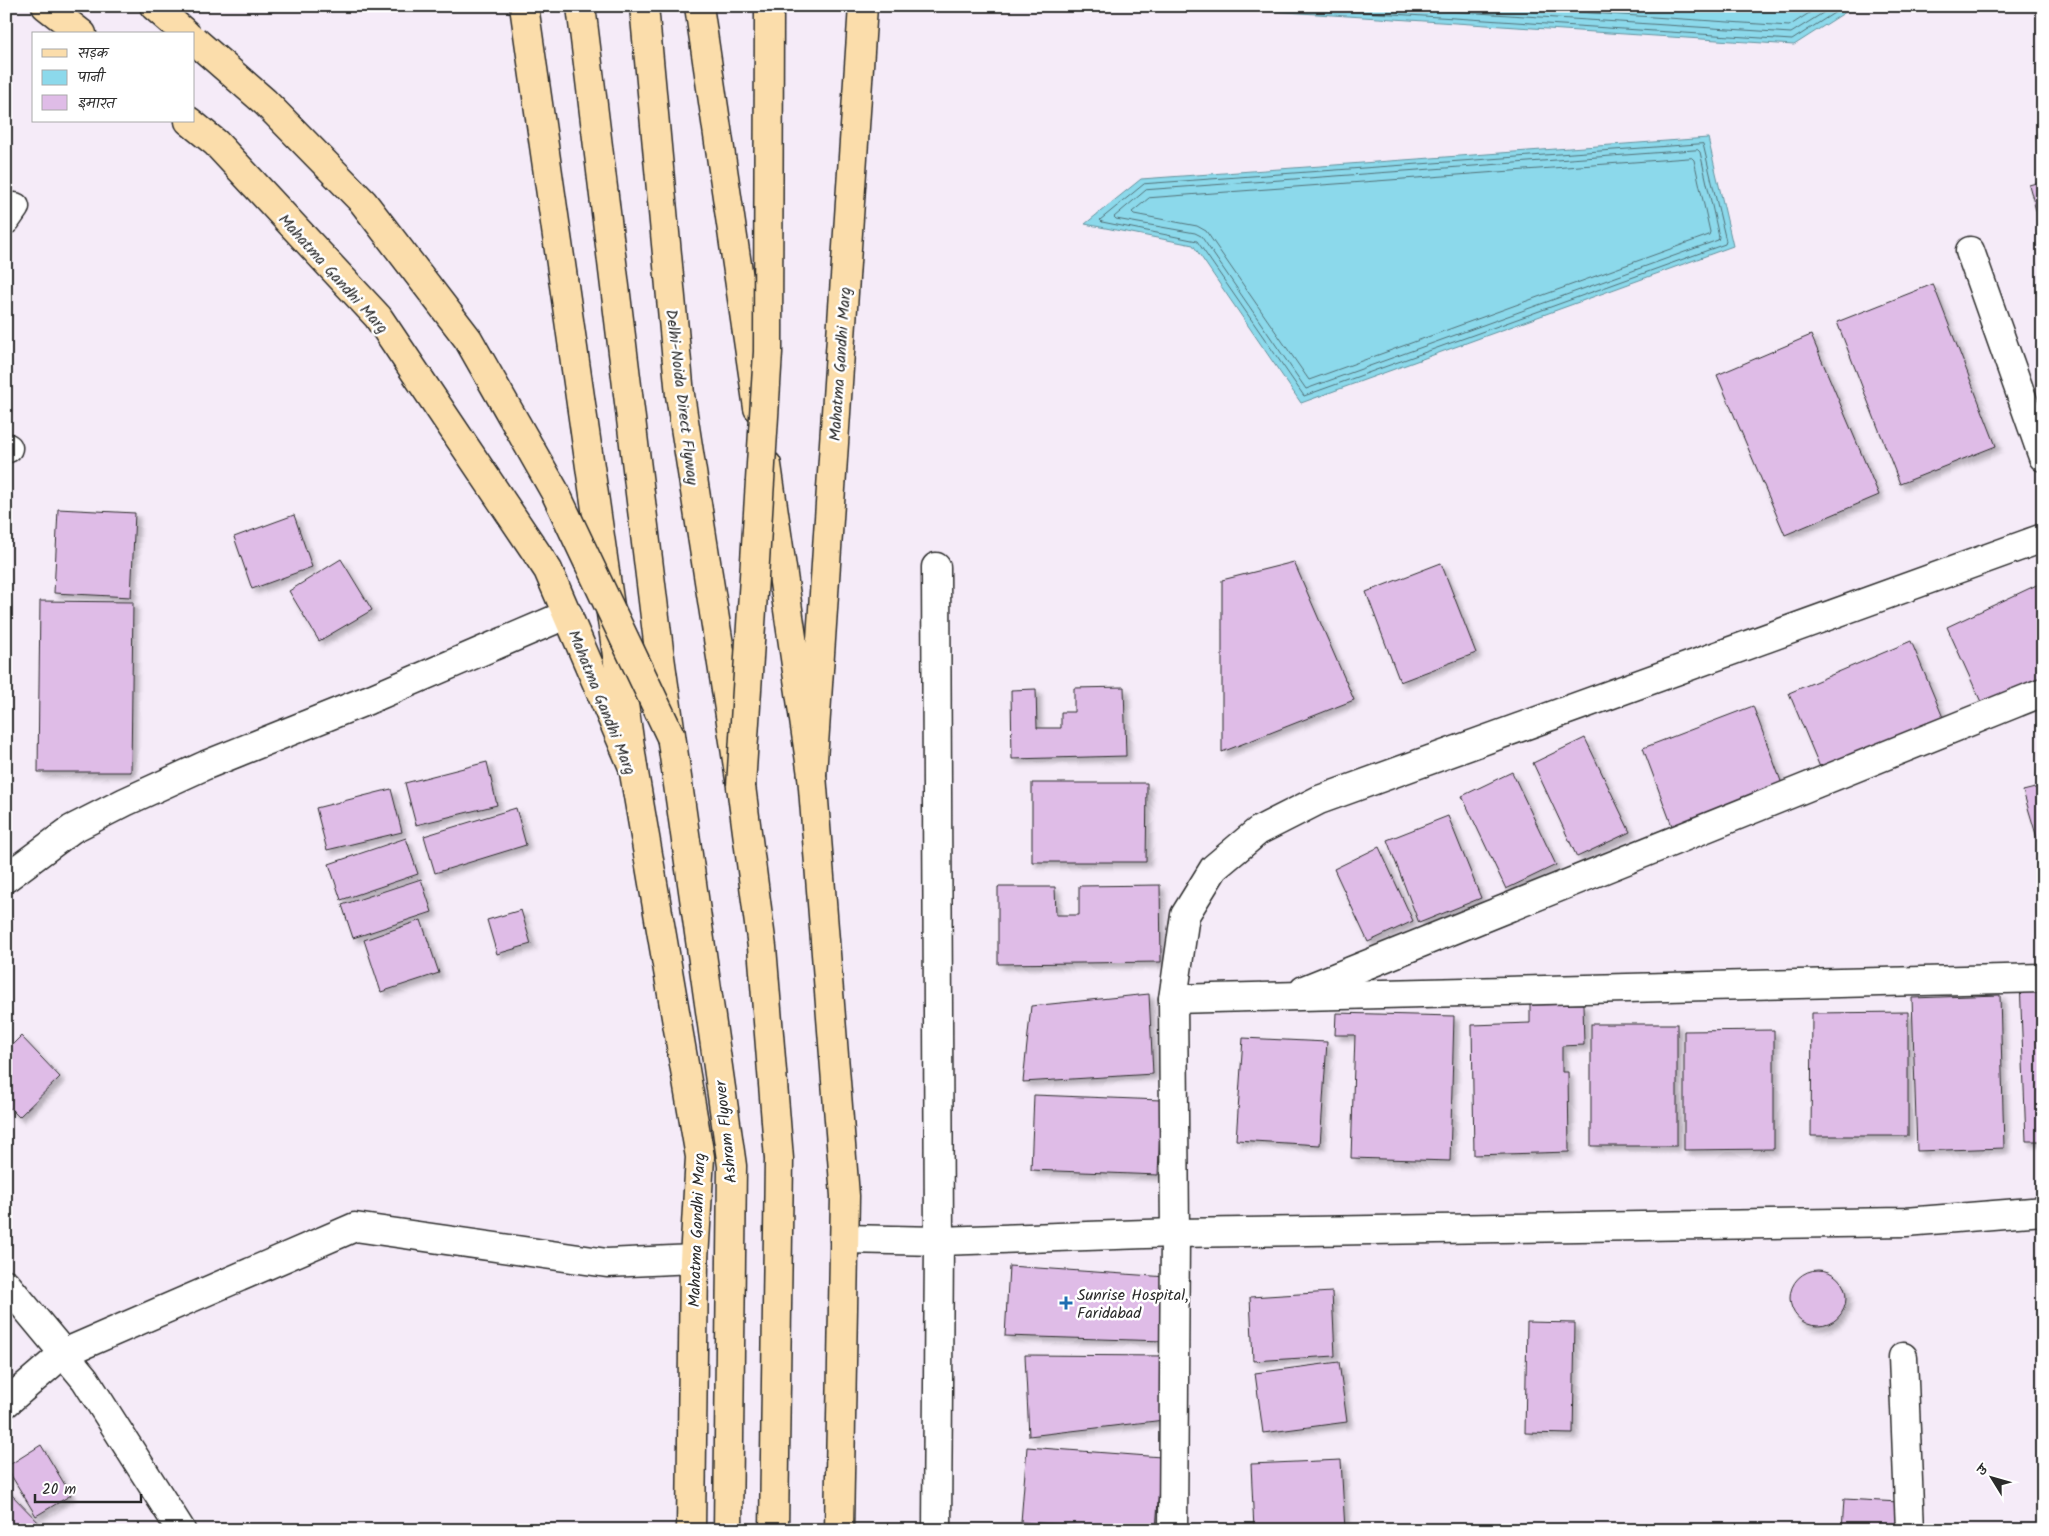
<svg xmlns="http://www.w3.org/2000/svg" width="2049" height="1536" viewBox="0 0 2049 1536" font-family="Kalam,'Playpen Sans Deva',sans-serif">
<defs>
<filter id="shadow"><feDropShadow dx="4.5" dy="4.5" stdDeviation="2.5" flood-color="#0004"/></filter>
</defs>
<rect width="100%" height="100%" fill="#f5ebf8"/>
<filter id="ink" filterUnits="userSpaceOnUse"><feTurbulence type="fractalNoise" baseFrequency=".02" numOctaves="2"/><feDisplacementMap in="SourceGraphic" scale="10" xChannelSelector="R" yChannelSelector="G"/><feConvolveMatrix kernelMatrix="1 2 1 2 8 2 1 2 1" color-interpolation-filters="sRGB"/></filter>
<g filter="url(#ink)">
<g fill="#8cd9eb" stroke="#65939e">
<polygon points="1236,6 1855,6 1794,45 1255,10"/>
<polygon points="1708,138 1733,246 1301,403 1193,245 1085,224 1141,179"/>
</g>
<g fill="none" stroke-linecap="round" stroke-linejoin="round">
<g stroke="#527178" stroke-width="1">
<polyline points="1270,6 1792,40 1845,6"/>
<polyline points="1368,6 1791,33 1834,6"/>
<polyline points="1486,6 1789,26 1820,6"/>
<polygon points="1703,144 1726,241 1725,244 1304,396 1197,241 1102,222 1100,220 1144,184"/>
<polygon points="1698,150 1700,152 1719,237 1718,240 1306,389 1201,236 1195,233 1116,219 1114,217 1146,190"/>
<polygon points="1692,158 1694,160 1710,232 1709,235 1309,380 1206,231 1197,226 1134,214 1132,212 1149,198"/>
</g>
</g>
<g fill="#dfbce7" stroke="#2b2b2b" filter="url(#shadow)">
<polygon points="2043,181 2043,236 2029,185"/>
<polygon points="1933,284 1996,446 1900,484 1837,322"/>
<polygon points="1811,335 1879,495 1785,535 1717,375"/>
<polygon points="58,509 135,513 131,597 54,593"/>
<polygon points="294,515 312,567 252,589 234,537"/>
<polygon points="341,559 372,610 319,641 289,591"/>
<polygon points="1294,562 1354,700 1222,752 1222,580"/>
<polygon points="1441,563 1476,653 1400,682 1366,592"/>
<polygon points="2043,582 2043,687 1986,713 1947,627"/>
<polygon points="40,601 133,602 131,772 38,772"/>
<polygon points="1911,641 1944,720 1822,772 1789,693"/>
<polygon points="1124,687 1126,756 1012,759 1011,690 1036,689 1037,728 1061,728 1061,712 1074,712 1074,688"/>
<polygon points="1753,706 1782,784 1672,826 1643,748"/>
<polygon points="1585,738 1630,832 1577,857 1533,763"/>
<polygon points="487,762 497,805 416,825 405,783"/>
<polygon points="1512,772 1556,865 1506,889 1462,796"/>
<polygon points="1032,783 1147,783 1146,862 1032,862"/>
<polygon points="2043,786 2043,858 2023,791"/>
<polygon points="391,789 402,832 327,850 316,808"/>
<polygon points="516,808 526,845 435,873 424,836"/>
<polygon points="1448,816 1481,898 1419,923 1387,840"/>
<polygon points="406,838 418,874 341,900 329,864"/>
<polygon points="1379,847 1413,921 1368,942 1334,869"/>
<polygon points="421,879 432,912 353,938 342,905"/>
<polygon points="1160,885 1161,962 998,964 998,887 1055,887 1056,915 1079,915 1079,886"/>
<polygon points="521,910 531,944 497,954 487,920"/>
<polygon points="421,920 439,973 381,992 364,940"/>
<polygon points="2020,980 2043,980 2043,1141 2026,1141"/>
<polygon points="1149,994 1153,1074 1023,1082 1031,1006"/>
<polygon points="2000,995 2004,1148 1917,1151 1912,998"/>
<polygon points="1583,1004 1584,1045 1562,1046 1562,1072 1568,1072 1569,1152 1474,1155 1472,1025 1530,1023 1530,1005"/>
<polygon points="1908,1012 1908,1136 1811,1136 1812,1013"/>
<polygon points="1336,1013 1454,1016 1450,1161 1351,1158 1355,1035 1335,1035"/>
<rect x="1591" y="1024" width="86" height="122"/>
<polygon points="1774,1030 1774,1149 1684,1150 1684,1031"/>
<polygon points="21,1036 60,1077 19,1117 6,1104 6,1051"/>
<polygon points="1243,1038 1327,1042 1320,1145 1236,1140"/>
<polygon points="1034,1095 1161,1100 1158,1175 1031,1170"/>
<polygon points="1009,1266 1167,1277 1164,1341 1005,1336"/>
<circle cx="1818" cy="1298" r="28"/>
<polygon points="1332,1292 1335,1356 1253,1361 1250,1297"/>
<polygon points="1527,1322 1575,1323 1573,1434 1525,1433"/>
<polygon points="1025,1355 1166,1356 1164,1420 1029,1436"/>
<polygon points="1339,1362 1347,1422 1263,1433 1255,1373"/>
<polygon points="41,1445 71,1495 36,1516 6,1467"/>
<polygon points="1027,1447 1161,1457 1156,1530 1021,1522"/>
<polygon points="1341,1460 1345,1530 1254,1530 1251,1464"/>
<polygon points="6,1489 46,1530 6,1530"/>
<polygon points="1844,1499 1899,1502 1898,1530 1842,1530"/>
</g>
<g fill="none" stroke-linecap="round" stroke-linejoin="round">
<defs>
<g id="minor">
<polyline points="6,220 15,207"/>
<polyline points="1970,251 2043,457"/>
<polyline points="6,447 8,448"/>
<polyline points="936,567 939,1241 937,1530"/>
<polyline points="6,878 72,829 125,802 206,765 368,700 568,614"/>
<polyline points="1304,990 2043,692"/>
<polyline points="1173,999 2043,978"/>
<polyline points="844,1239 939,1241 1175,1233 1906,1222 2043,1211"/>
<polyline points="6,1284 85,1379 181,1530"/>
<polyline points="1903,1357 1910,1530"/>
<polyline points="6,1403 64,1353 355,1227 607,1263 694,1259"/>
<polyline points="1173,1530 1175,1233 1173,999 1185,915 1214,868 1258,831 1319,800 2043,538"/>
</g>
<g id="primary">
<polyline points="46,6 82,34"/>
<polyline points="189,121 216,143 378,317 548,570 633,767 700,1157 694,1259 691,1530"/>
<polyline points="839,1530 845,1196 812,775 863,6"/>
</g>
<g id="motorway">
<polyline points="154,6 186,34"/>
<polyline points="524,6 633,767"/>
<polyline points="581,6 659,650 732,1166 728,1530"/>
<polyline points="644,6 680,395 741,786 762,947 779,1159 774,1530"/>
<polyline points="699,6 758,408"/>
<polyline points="767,465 812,775"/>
</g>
</defs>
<use href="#minor" stroke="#2b2b2b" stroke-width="31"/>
<use href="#primary" stroke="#2b2b2b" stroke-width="31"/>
<use href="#motorway" stroke="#2b2b2b" stroke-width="31"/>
<use href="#minor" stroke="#fff" stroke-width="28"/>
<use href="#primary" stroke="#fbddab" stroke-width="28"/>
<use href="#motorway" stroke="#fbddab" stroke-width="28"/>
<defs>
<g id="motorway-bridge">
<polyline points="194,40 265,102 363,202 468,339 555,492 671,737"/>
<polyline points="741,786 768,352 769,6"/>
</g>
</defs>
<use href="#motorway-bridge" stroke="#2b2b2b" stroke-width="31" stroke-linecap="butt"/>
<use href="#motorway-bridge" stroke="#fbddab" stroke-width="28"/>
</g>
</g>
<path fill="#1f6fb2" stroke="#fff" stroke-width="2" d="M1063.5 1295.5h5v5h5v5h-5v5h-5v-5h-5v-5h5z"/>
<g text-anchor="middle" stroke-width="5" stroke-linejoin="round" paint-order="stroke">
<g font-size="16" fill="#2b2b2b" stroke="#fff">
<text transform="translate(334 273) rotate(48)" y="6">Mahatma Gandhi Marg</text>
<text transform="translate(839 364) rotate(-86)" y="6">Mahatma Gandhi Marg</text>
<text transform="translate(683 397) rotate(83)" y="6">Delhi-Noida Direct Flyway</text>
<text transform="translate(603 702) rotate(68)" y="6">Mahatma Gandhi Marg</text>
<text transform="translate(725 1132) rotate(-96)" y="6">Ashram Flyover</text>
<text transform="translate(696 1230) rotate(-88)" y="6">Mahatma Gandhi Marg</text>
</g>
<g font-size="16" fill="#2b2b2b" stroke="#fff" text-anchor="start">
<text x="1077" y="1300">Sunrise Hospital,<tspan x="1077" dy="18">Faridabad</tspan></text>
</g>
</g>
<rect width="2049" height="1536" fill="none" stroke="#fff" stroke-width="25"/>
<rect x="12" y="12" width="2024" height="1511" fill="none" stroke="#2b2b2b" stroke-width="2" filter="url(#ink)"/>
<rect x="32" y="32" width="162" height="90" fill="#ffffff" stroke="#aaaaaa"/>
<rect x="42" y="49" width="25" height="8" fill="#fbddab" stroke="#aaaaaa"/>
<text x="78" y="58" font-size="15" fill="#2b2b2b">सड़क</text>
<rect x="42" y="70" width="25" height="15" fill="#8cd9eb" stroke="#aaaaaa"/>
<text x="78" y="82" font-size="15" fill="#2b2b2b">पानी</text>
<rect x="42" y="95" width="25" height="15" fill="#dfbce7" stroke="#aaaaaa"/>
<text x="78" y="108" font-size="15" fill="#2b2b2b">इमारत</text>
<g transform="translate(1992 1478) rotate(307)" stroke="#ffffff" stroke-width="4" paint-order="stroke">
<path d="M0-4L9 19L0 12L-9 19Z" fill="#2b2b2b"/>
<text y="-8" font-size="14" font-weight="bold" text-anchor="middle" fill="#2b2b2b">उ</text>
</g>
<path d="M35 1494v8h106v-8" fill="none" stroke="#2b2b2b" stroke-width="2.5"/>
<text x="42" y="1494" font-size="15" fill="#2b2b2b" stroke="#ffffff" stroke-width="4" paint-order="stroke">20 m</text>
</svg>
